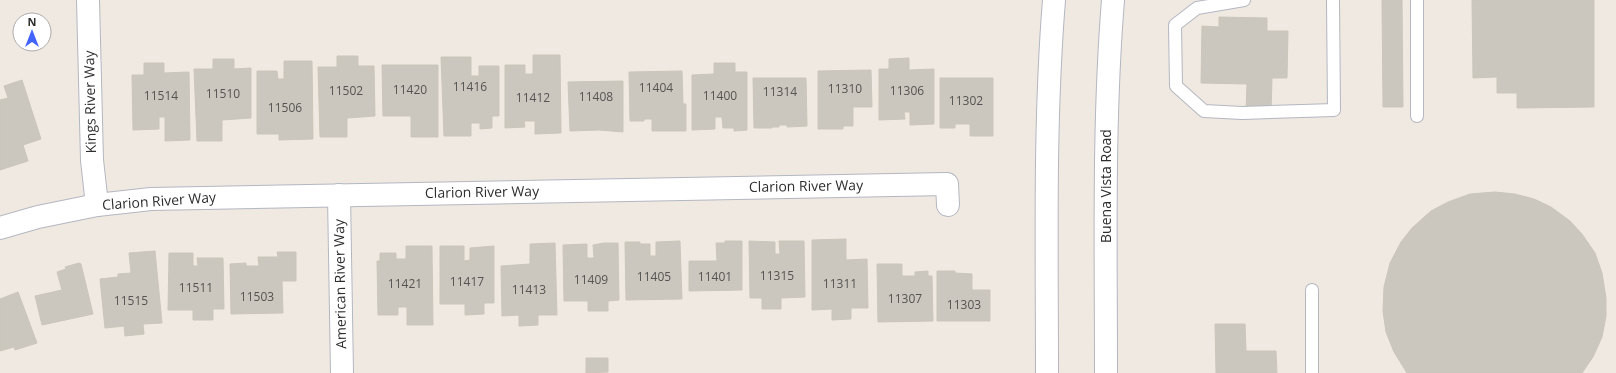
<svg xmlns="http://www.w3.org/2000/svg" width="1616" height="373" viewBox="0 0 1616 373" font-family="'Open Sans',sans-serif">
<rect width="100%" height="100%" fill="#efe9e1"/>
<g fill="#cbc7bf" stroke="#cbc5ba">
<polygon points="1382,0 1402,0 1403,107 1383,107"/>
<polygon points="1472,0 1594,0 1594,107 1517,108 1517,93 1497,93 1497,77 1473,78"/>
<polygon points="1219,17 1267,18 1267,31 1288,31 1287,78 1272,78 1271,112 1246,111 1247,84 1201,83 1202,26 1219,27"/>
<polygon points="533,55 560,55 561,133 535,134 535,121 524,121 525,127 505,128 505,65 525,65 525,74 533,74"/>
<polygon points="337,56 358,56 358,66 374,66 375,116 347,118 347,137 320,137 318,67 337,67"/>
<polygon points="441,57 471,57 471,76 479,76 479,66 499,66 499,116 492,116 492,128 480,129 480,123 471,123 471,136 444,136"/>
<polygon points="909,58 909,70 934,69 934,124 910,125 910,112 904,112 905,119 879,120 879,69 889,69 889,59"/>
<polygon points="213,59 234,59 234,69 251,68 251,118 222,120 222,141 197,141 194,69 213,69"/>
<polygon points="284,61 312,61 313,139 279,140 279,134 257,134 257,71 277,71 278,79 284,79"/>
<polygon points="144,63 164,63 164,73 189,72 190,140 165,141 165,117 159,117 159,129 133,130 132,75 144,75"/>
<polygon points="714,63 735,63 735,72 747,72 747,130 734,131 734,128 723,128 722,117 715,117 715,129 692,130 692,75 714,74"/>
<polygon points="382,65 438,65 438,137 411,137 411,116 383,116"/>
<polygon points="871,70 872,107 853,107 853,126 843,126 843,129 818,129 818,71"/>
<polygon points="682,71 683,104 686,104 686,131 652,131 652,119 644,119 644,121 630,121 629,72"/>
<polygon points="753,78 806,78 807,126 787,127 787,125 779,125 779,127 772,127 772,128 754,128"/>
<polygon points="940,78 993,78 993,136 970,136 970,124 955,124 955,128 940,128"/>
<polygon points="22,80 41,139 23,145 28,161 0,170 0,100 8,98 4,86"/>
<polygon points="623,81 623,132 599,130 570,131 568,82"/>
<polygon points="1495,192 1515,194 1534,199 1551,207 1570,221 1582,234 1595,253 1602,273 1606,298 1606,316 1602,337 1593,357 1582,373 1407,373 1394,352 1386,332 1383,311 1384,287 1390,263 1401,242 1412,228 1431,211 1448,202 1470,194"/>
<polygon points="846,239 846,260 867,259 868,308 851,308 851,319 832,320 832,309 812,310 812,240"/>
<polygon points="680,241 682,299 626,300 625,242 640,242 640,244 650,244 650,256 656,256 656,242"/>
<polygon points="725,241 742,241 742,290 689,291 689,261 717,261 716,243 725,243"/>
<polygon points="749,241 775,242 775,254 780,254 779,241 804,241 805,297 781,298 781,309 762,309 762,298 750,298"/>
<polygon points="555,243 557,315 538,315 538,325 519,326 519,315 502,316 501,266 530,264 530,244"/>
<polygon points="604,243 618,243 619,300 608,301 608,311 588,311 588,301 564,301 563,245 587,244 587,258 594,258 593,245"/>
<polygon points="406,246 432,246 433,325 407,325 407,307 398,307 398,315 378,315 377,261 380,261 380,253 396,253 396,259 406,259"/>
<polygon points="440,246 464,246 464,261 470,260 470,248 494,246 494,303 484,303 484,314 465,315 465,304 440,304"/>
<polygon points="155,251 162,323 143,324 144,334 125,336 124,326 105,328 100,279 118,277 118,274 131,273 129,253"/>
<polygon points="277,252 296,252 296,281 282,281 283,313 231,314 230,264 246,263 246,266 259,266 258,257 278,257"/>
<polygon points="169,253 193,253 193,266 198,266 197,258 223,258 224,309 213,309 213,320 193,320 193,310 168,310"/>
<polygon points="79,263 81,264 93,314 42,325 35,296 62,290 57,272 66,269 65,267"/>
<polygon points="877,264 902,264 902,276 915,276 915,272 928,271 928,276 932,276 933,321 878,322"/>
<polygon points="937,271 955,271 955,273 972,274 972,290 990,290 990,321 937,321"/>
<polygon points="18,292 37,343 15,350 14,347 0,351 0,299"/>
<polygon points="1215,324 1245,324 1246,351 1276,351 1277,373 1216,373"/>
<polygon points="586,358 608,358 608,372 586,373"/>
</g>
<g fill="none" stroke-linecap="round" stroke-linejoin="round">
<defs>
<g id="service">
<polyline points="1244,0 1197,8 1175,25 1176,86 1204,111 1242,113 1334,110 1333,0"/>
<polyline points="1417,0 1417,116"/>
<polyline points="1312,290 1312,373"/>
</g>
<g id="minor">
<polyline points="88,0 92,160 97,205"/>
<polyline points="339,195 342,373"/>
<polyline points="0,228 38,217 97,205 151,199 947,184 948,205"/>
</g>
<g id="secondary">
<path d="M1047 373C1047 249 1044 124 1054 0"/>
<path d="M1106 373C1106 249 1103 124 1113 0"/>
</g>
</defs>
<use href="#service" stroke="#b4b7c1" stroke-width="14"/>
<use href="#minor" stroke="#b4b7c1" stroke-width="24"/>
<use href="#secondary" stroke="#b4b7c1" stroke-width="24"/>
<use href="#service" stroke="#fff" stroke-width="12"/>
<use href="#minor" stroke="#fff" stroke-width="22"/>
<use href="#secondary" stroke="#fff" stroke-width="22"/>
</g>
<g text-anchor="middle" stroke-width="3.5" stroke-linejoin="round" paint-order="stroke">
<g font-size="12" fill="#555452">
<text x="470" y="91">11416</text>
<text x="656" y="92">11404</text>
<text x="845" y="93">11310</text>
<text x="410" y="94">11420</text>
<text x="346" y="95">11502</text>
<text x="907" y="95">11306</text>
<text x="780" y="96">11314</text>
<text x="223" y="98">11510</text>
<text x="161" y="100">11514</text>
<text x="720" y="100">11400</text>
<text x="596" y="101">11408</text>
<text x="533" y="102">11412</text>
<text x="966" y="105">11302</text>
<text x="285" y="112">11506</text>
<text x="777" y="280">11315</text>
<text x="654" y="281">11405</text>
<text x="715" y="281">11401</text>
<text x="591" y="284">11409</text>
<text x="467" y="286">11417</text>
<text x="405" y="288">11421</text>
<text x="840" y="288">11311</text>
<text x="196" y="292">11511</text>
<text x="529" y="294">11413</text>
<text x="257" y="301">11503</text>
<text x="905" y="303">11307</text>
<text x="131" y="305">11515</text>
<text x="964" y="309">11303</text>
</g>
<g font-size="14" fill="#2e2e2e" stroke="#fff">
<text transform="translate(90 102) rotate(-91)" y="5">Kings River Way</text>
<text transform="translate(806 186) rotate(-1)" y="5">Clarion River Way</text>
<text transform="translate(1106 186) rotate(-90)" y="5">Buena Vista Road</text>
<text transform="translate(482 192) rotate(-1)" y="5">Clarion River Way</text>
<text transform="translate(159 201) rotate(-4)" y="5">Clarion River Way</text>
<text transform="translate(340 284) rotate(-91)" y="5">American River Way</text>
</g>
</g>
<g transform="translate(32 32)"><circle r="19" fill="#ffffff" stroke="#ababab"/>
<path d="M0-3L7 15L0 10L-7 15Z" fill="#4264fb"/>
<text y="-6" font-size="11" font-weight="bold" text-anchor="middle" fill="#2e2e2e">N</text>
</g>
</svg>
